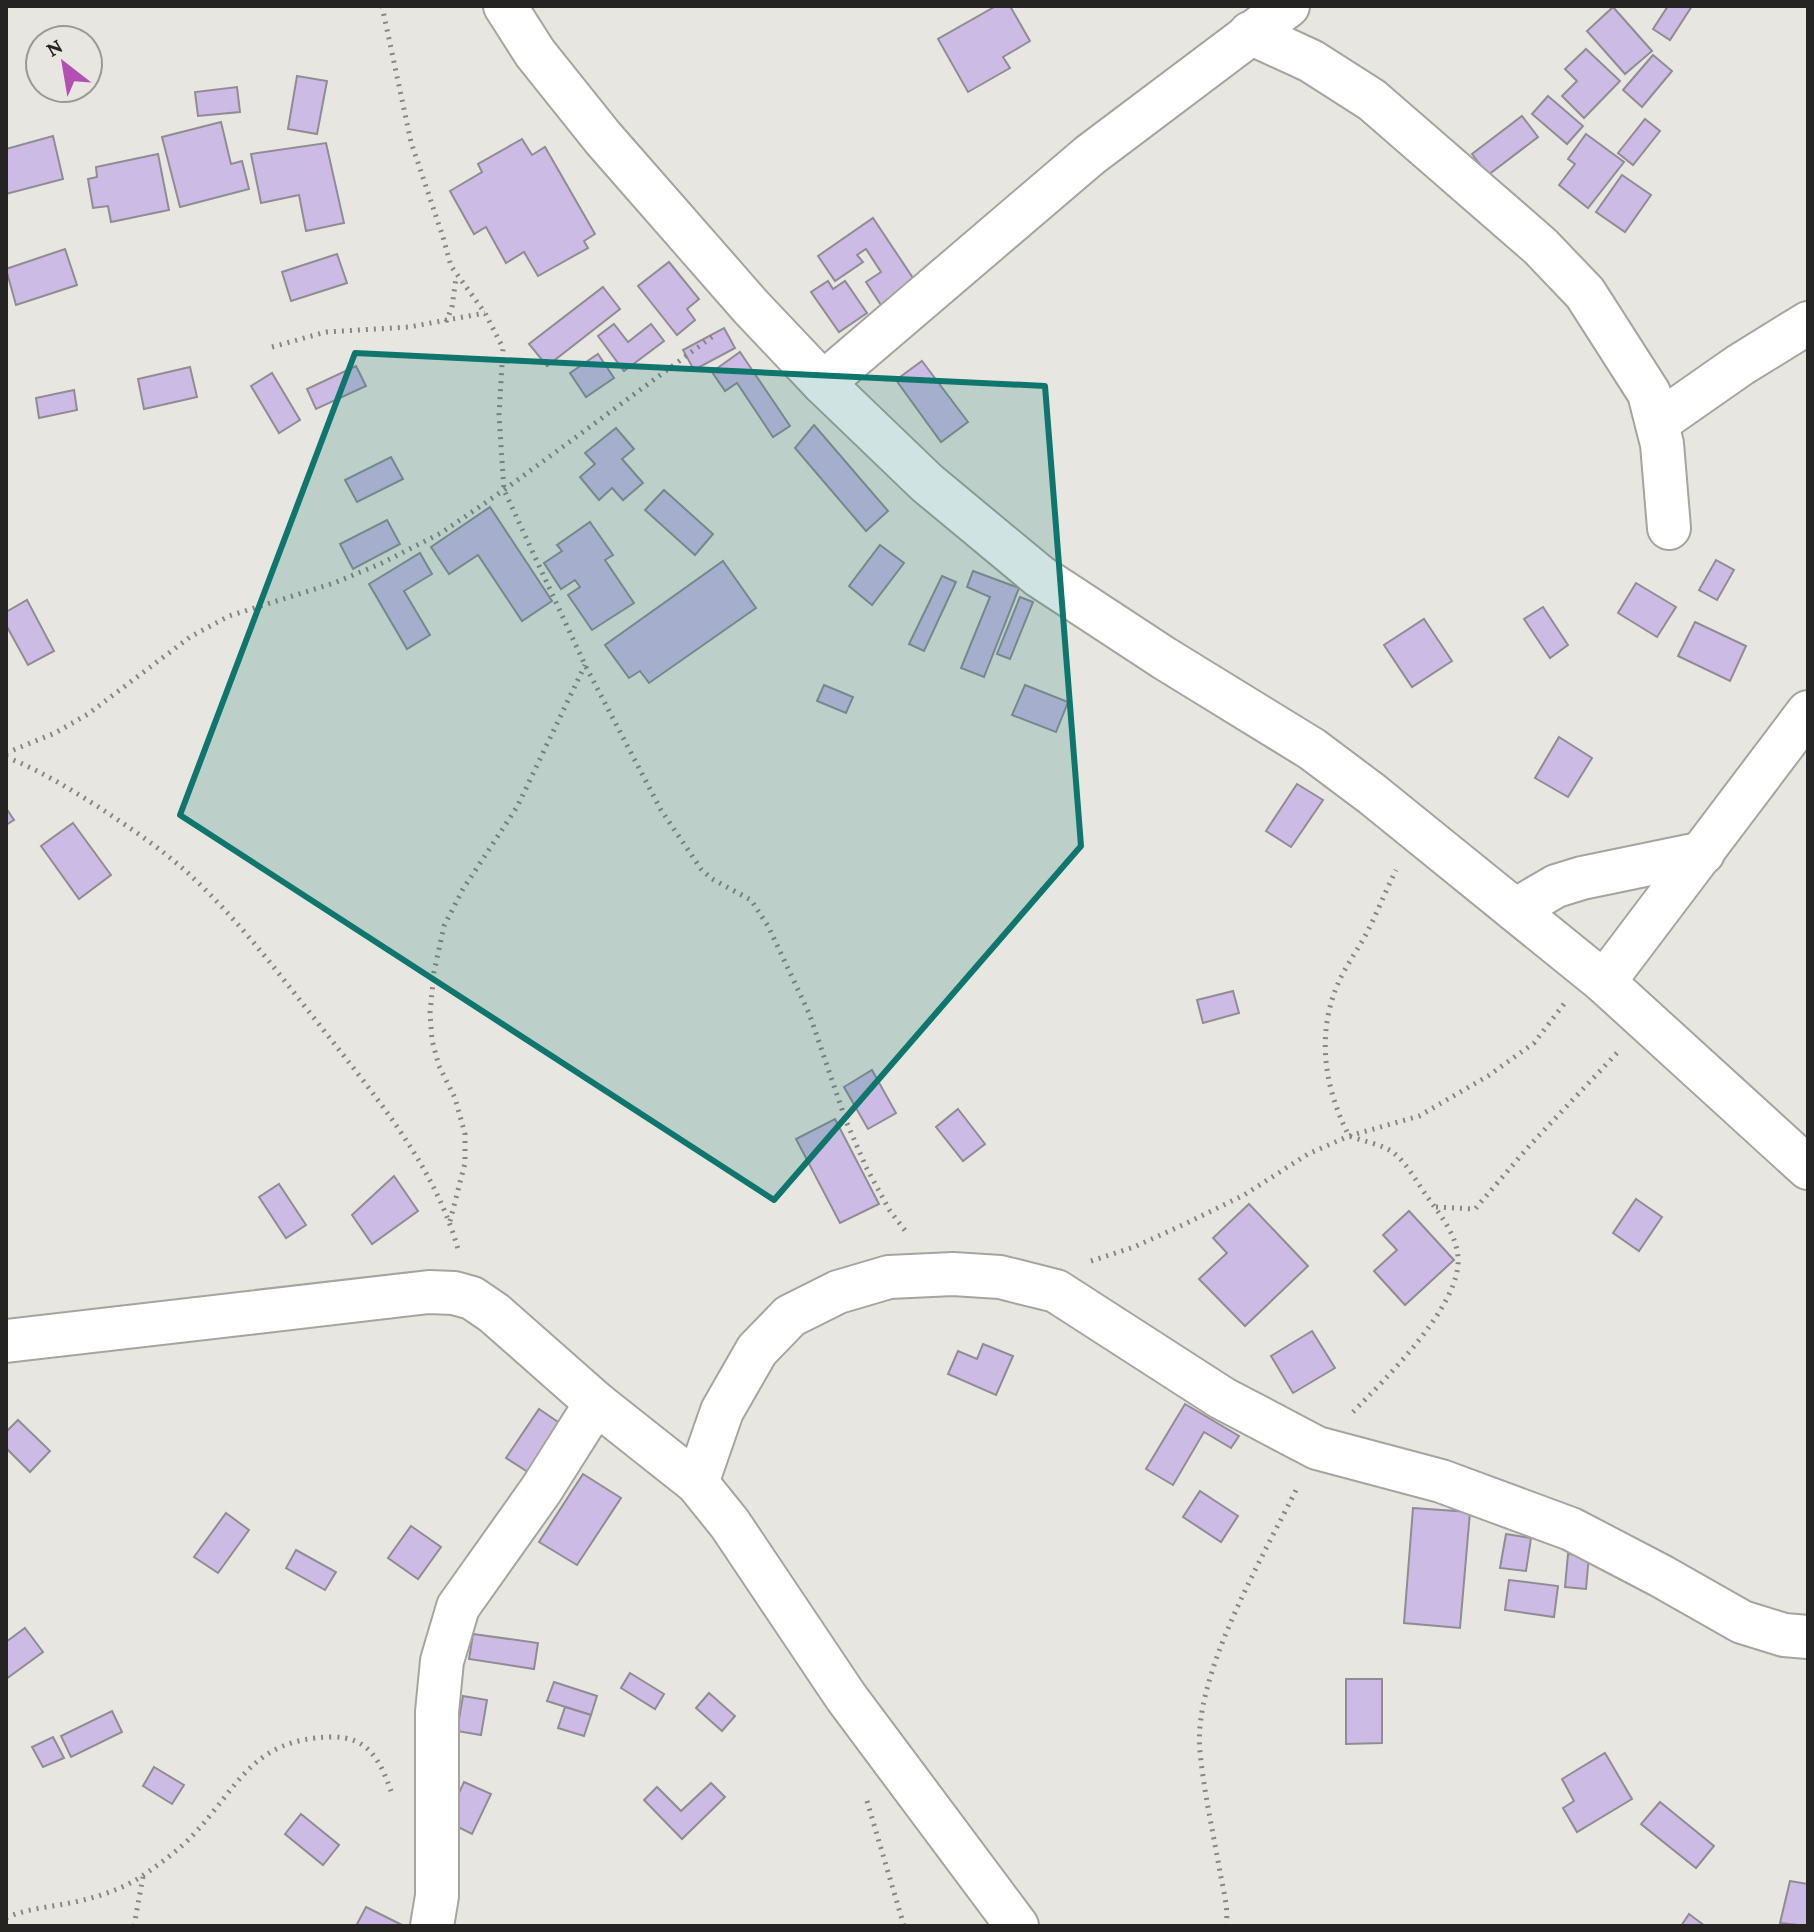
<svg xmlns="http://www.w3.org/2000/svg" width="1814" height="1932" viewBox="0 0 1814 1932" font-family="'Crimson Pro',serif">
<rect width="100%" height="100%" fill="#e8e6e0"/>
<g fill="#ccbce5" stroke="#8f8d93" stroke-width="2">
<polygon points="996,6 1010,6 1030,41 1003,57 1010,68 968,92 938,39"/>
<polygon points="1668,6 1692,6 1670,40 1653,29"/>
<polygon points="1613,7 1652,51 1625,74 1587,31"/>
<polygon points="1586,49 1620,81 1584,118 1562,96 1577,81 1565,69"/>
<polygon points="1653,55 1672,71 1642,107 1623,90"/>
<polygon points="297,76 327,81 317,134 288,129"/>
<polygon points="237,87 240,112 198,116 195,92"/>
<polygon points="1548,96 1583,126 1567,144 1532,114"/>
<polygon points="1522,116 1538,137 1488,175 1472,154"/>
<polygon points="1645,119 1660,131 1633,165 1618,153"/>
<polygon points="221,122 231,164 242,161 249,189 180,207 162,137"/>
<polygon points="1586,134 1624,162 1588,208 1559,185 1575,164 1568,159"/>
<polygon points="53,136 63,179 6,194 6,149"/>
<polygon points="522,139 532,155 545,147 595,234 584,241 588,248 538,276 524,252 506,263 486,227 474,234 450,191 482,172 478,164"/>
<polygon points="326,143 344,223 306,231 299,195 261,203 251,154"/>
<polygon points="158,154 169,210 111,222 108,206 93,208 88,179 97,177 96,167"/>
<polygon points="1622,175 1651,195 1625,232 1596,212"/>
<polygon points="873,218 917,284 883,308 866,282 881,272 866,249 857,255 863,262 835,281 818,256"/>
<polygon points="65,249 77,285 16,305 6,269"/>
<polygon points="337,254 347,283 291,301 282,272"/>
<polygon points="669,262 699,299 687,309 695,320 677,335 638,286"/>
<polygon points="828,281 833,289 845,281 867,313 839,332 811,292"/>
<polygon points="603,287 620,309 547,366 529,344"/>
<polygon points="614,324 628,342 651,324 664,341 624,371 598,336"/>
<polygon points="724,328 735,348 694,370 683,350"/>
<polygon points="740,352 790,426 773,437 737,383 725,391 712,372"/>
<polygon points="598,354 614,378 586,397 570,373"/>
<polygon points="922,361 968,422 941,442 896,380"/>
<polygon points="356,366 366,386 316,409 307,389"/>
<polygon points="190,367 197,397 144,409 138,379"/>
<polygon points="272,373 300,420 279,433 251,386"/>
<polygon points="74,390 77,410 39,418 36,398"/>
<polygon points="814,425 888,511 866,531 795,448"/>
<polygon points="616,428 634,449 622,459 643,483 623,500 612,488 599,500 580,477 595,464 585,453"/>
<polygon points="391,457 403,479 357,502 345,480"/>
<polygon points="664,490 713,534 695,555 645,510"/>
<polygon points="490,507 552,601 522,621 478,555 449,574 431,547"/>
<polygon points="387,520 400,544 353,569 340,544"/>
<polygon points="590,522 613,555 605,560 634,603 592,630 568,595 580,587 575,580 561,589 544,563 562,551 557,545"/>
<polygon points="880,545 904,563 872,605 849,586"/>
<polygon points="420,553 432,574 404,591 430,635 407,649 369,584"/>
<polygon points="1716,560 1734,570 1717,600 1699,590"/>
<polygon points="723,561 756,608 649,683 640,671 629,678 605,645"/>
<polygon points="973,571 1019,588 984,677 961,668 990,597 967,587"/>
<polygon points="942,576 956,582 924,651 909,644"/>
<polygon points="1636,583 1676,607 1657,637 1618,613"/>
<polygon points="1020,597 1033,602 1010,659 997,654"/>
<polygon points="27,600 54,651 28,665 6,625 6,612"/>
<polygon points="1543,607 1568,645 1550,658 1524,619"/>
<polygon points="1424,619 1452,661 1412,687 1384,645"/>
<polygon points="1695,622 1746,646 1730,681 1678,656"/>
<polygon points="824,685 853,697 846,713 817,701"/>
<polygon points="1025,685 1068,702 1056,732 1012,715"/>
<polygon points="1559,737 1592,758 1568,797 1535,778"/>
<polygon points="1297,784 1323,800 1291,847 1266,831"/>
<polygon points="6,808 14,820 6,825"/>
<polygon points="73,823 111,875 79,899 41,846"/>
<polygon points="1233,991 1239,1013 1203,1023 1197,1000"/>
<polygon points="872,1070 896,1113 868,1129 844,1087"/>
<polygon points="958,1109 985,1144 963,1161 936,1127"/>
<polygon points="835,1119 879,1204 840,1223 796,1139"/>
<polygon points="394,1176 418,1211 372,1244 352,1215"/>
<polygon points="279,1184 306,1225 286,1238 259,1197"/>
<polygon points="1636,1199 1662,1217 1639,1251 1613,1233"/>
<polygon points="1249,1204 1308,1266 1245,1326 1199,1279 1227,1253 1213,1238"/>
<polygon points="1409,1211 1454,1260 1405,1305 1374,1271 1397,1250 1383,1235"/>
<polygon points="1312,1331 1335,1368 1293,1393 1271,1356"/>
<polygon points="983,1344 1013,1356 996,1395 948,1374 958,1351 977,1359"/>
<polygon points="1185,1404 1239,1436 1231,1448 1204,1432 1173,1485 1146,1469"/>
<polygon points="539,1409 564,1426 531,1474 506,1458"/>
<polygon points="18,1420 50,1451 30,1472 6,1448 6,1432"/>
<polygon points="583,1474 621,1498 577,1565 539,1542"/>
<polygon points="1200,1491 1238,1516 1221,1542 1183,1517"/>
<polygon points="1413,1508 1470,1512 1460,1628 1404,1623"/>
<polygon points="226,1513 249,1530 218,1573 194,1557"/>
<polygon points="411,1526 441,1547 418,1579 388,1558"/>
<polygon points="1506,1534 1531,1538 1526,1571 1500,1568"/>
<polygon points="296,1550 336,1572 325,1590 286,1568"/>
<polygon points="1568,1554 1589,1555 1586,1589 1565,1587"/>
<polygon points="1509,1580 1558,1586 1554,1617 1505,1610"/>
<polygon points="25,1628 43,1652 6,1679 6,1642"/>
<polygon points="473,1634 538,1643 534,1669 469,1659"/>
<polygon points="630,1673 664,1694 655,1709 621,1688"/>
<polygon points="1346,1679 1382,1679 1382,1743 1346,1744"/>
<polygon points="554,1682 597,1696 591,1715 547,1701"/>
<polygon points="709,1693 735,1716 722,1731 696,1708"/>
<polygon points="463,1696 487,1700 481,1735 457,1731"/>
<polygon points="565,1707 591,1715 584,1736 558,1728"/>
<polygon points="112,1711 122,1732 71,1757 61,1736"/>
<polygon points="53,1737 64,1758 43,1767 32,1747"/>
<polygon points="1605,1753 1632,1799 1577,1832 1563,1808 1574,1801 1562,1779"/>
<polygon points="154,1767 184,1785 172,1804 143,1786"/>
<polygon points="464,1782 491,1794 472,1834 446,1821"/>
<polygon points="711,1783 725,1797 682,1839 644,1800 657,1787 681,1811"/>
<polygon points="1660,1802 1714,1846 1696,1868 1641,1824"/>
<polygon points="301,1814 339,1845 323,1865 285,1834"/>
<polygon points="1790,1881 1808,1884 1808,1926 1780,1923"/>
<polygon points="366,1907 404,1926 356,1926"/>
<polygon points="1689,1914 1705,1926 1681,1926"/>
</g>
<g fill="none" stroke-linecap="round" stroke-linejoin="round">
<defs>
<g id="street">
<polyline points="505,6 535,53 603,138 751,307 823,383 927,483 1039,576 1164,658 1312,749 1372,794 1604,982 1808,1168"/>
<polyline points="1250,33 1311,61 1372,100 1540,246 1585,293 1649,393 1662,444 1669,528"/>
<polyline points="823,383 1090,155 1288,6"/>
<polyline points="1657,423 1740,365 1808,323"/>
<polyline points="1515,910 1556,886 1582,878 1703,853"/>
<polyline points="1604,982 1808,712"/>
<polyline points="6,1341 429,1292 454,1293 472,1298 494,1313 596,1403 697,1483 730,1524 846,1697 1017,1926"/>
<polyline points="697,1483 722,1411 757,1350 790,1316 838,1292 889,1277 953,1274 1000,1277 1056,1291 1222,1398 1317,1448 1441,1481 1571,1529 1661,1576 1742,1622 1784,1635 1808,1637"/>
<polyline points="432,1926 437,1896 437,1712 442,1661 458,1607 541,1490 596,1403"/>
</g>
</defs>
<use href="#street" stroke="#a6a49e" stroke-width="46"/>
<g stroke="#888783" stroke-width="5" stroke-dasharray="2 6" stroke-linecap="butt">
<polyline points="382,6 411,142 443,237 451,266 485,313 503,348 499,415 504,490 585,665 661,810 701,869 712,879 751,900 768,926 809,1013 846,1121 866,1167 890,1211 907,1233"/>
<polyline points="446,322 452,307 456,278"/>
<polyline points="272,347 326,332 409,327 485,313"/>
<polyline points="6,753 55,733 88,714 190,637 229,616 334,583 380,564 441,533 504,490 716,334"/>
<path d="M6 757C39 770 67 787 97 806 129 827 162 849 190 875 242 923 285 982 329 1037 380 1102 435 1168 458 1249"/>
<polyline points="1436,1207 1475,1209 1530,1145 1617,1053"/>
<polyline points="450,1221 465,1163 465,1134 455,1098 439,1066 432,1040 430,1013 434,972 444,926 463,889 517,807 585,665"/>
<polyline points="1091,1261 1134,1247 1187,1223 1244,1195 1308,1154 1349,1136 1419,1116 1488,1076 1534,1043 1564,1004"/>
<path d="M1353 1412C1385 1379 1462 1305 1458 1257 1456 1234 1441 1216 1428 1198 1418 1184 1408 1165 1395 1154 1385 1145 1362 1141 1349 1136 1323 1085 1315 1029 1342 975 1349 962 1357 950 1364 938 1376 916 1385 892 1396 870"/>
<polyline points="867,1801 904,1926"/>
<path d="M6 1918C23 1910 41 1908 59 1905 89 1900 121 1891 145 1874 161 1863 180 1849 193 1835 240 1785 252 1739 331 1737 369 1736 381 1762 392 1794"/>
<polyline points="134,1926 143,1877"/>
<path d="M1226 1926C1229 1909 1223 1889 1220 1872 1213 1832 1204 1792 1200 1752 1192 1676 1264 1555 1298 1486"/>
</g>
<use href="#street" stroke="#fff" stroke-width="42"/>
</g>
<path fill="#0f766e" fill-opacity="0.2" stroke="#0f766e" stroke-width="6" stroke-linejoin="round" d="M355 353 1045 386 1081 846 774 1200 180 815Z"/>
<rect width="1814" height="1932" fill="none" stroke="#252422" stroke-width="16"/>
<g transform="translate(64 64) rotate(329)"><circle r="38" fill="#e8e6e0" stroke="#9a9894" stroke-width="2"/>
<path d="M0-6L14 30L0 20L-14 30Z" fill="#b44fb3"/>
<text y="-12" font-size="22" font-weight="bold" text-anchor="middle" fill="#252422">N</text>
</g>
</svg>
